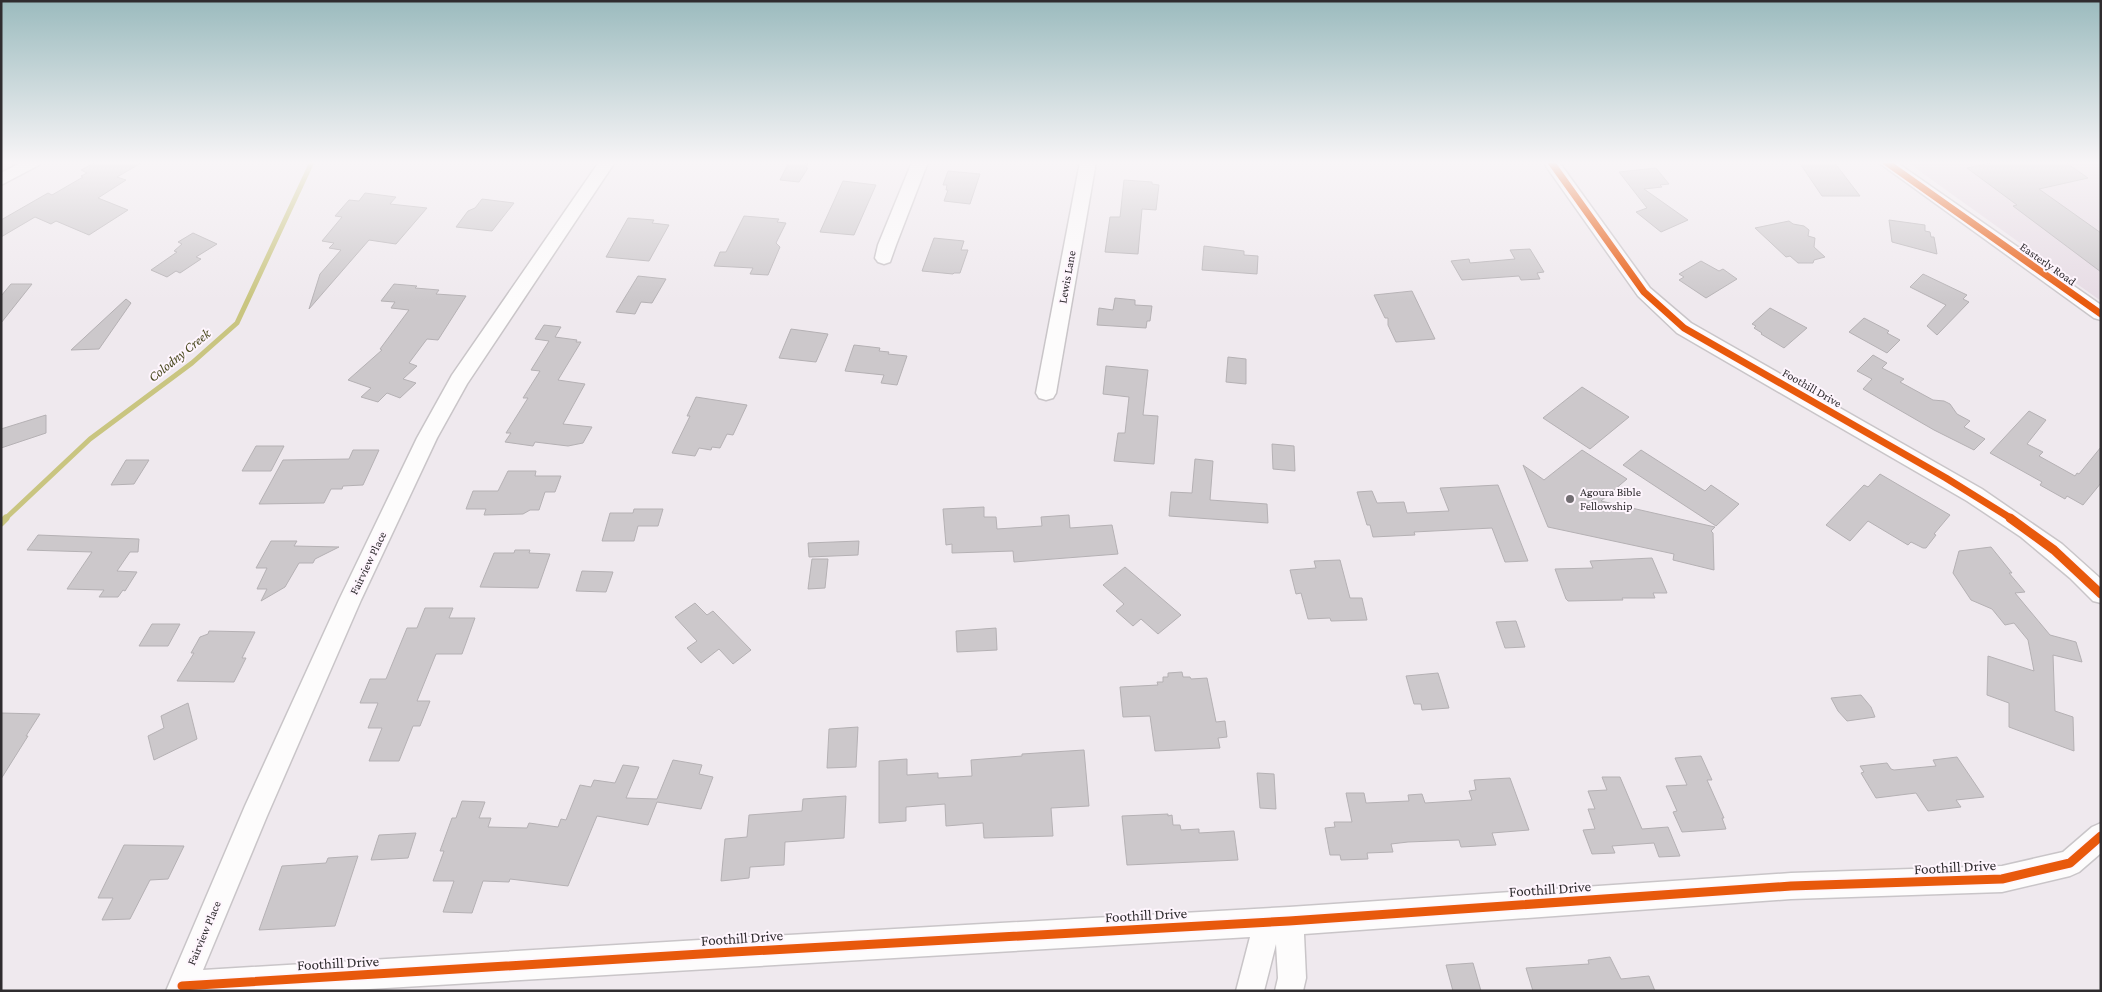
<svg xmlns="http://www.w3.org/2000/svg" width="2102" height="992" viewBox="0 0 2102 992" font-family="'Crimson Pro',serif">
<rect width="100%" height="100%" fill="#efe9ee"/>
<polygon fill="#e6dbe4" points="1907,162 2101,162 2101,301"/>
<g fill="none" stroke-linecap="round" stroke-linejoin="round">
<polyline stroke="#c9c580" stroke-width="5" points="5,519 90,439 192,363 237,323 312,162"/>
<polyline stroke="#c9c580" stroke-width="7" points="1,523 6,518"/>
</g>
<g fill="#ccc8cb" stroke="#b5b1b4">
<polygon points="96,162 143,162 117,177 126,180 98,198 128,210 89,235 56,221 51,224 35,217 1,237 1,220 48,193 52,195 83,177 81,176 87,173 81,170"/>
<polygon points="789,162 808,163 806,168 808,168 799,182 780,180"/>
<polygon points="1799,162 1834,162 1860,196 1822,196"/>
<polygon points="1995,162 2065,162 2088,178 2039,189 2101,233 2101,272 2013,206 2017,205 1967,168"/>
<polygon points="1656,168 1669,184 1660,185 1662,187 1644,189 1688,220 1661,232 1636,212 1647,208 1619,172"/>
<polygon points="948,171 980,174 970,204 944,201 948,190 946,190 947,185 943,185"/>
<polygon points="1124,180 1152,182 1152,184 1159,185 1156,210 1142,209 1138,254 1105,252 1110,217 1120,217"/>
<polygon points="843,181 876,185 854,235 820,232"/>
<polygon points="365,193 396,197 390,204 427,208 396,244 369,240 309,309 320,274 341,250 329,248 334,243 322,241 342,217 335,216 349,200 359,201"/>
<polygon points="482,199 514,203 492,231 456,227 468,211 475,208"/>
<polygon points="744,216 779,219 777,222 786,223 776,243 780,247 768,275 750,274 753,268 714,266 720,252 726,252"/>
<polygon points="628,218 654,220 652,223 669,225 649,261 606,257"/>
<polygon points="1889,220 1925,225 1925,231 1930,232 1931,237 1934,237 1937,254 1892,242"/>
<polygon points="1789,221 1793,224 1804,226 1809,230 1808,236 1815,238 1814,247 1825,257 1814,260 1813,263 1798,263 1790,256 1786,257 1755,228"/>
<polygon points="193,233 217,244 196,257 201,259 180,273 176,271 167,277 151,270 177,252 174,251 182,244 178,242"/>
<polygon points="934,238 964,241 961,250 968,250 960,273 954,273 953,274 922,271"/>
<polygon points="1204,246 1244,251 1244,255 1258,256 1257,274 1202,270"/>
<polygon points="1530,249 1544,272 1537,273 1540,279 1521,280 1519,276 1462,280 1451,261 1469,259 1470,263 1515,259 1510,250"/>
<polygon points="1701,261 1719,271 1723,269 1737,279 1706,298 1679,280 1684,277 1679,274"/>
<polygon points="1923,274 1967,295 1963,299 1969,302 1937,335 1927,326 1946,305 1910,287"/>
<polygon points="638,276 666,279 652,303 641,302 635,314 616,312"/>
<polygon points="11,284 32,284 1,323 1,296"/>
<polygon points="394,284 417,286 415,288 439,290 436,294 466,296 438,340 427,339 409,363 417,366 403,379 416,383 400,398 387,393 378,402 361,397 371,388 348,380 382,350 380,349 409,310 391,308 395,302 381,301"/>
<polygon points="1412,291 1435,339 1396,342 1388,325 1388,318 1385,318 1374,295"/>
<polygon points="1115,298 1135,300 1135,305 1152,306 1150,321 1147,321 1146,328 1097,325 1099,308 1113,310"/>
<polygon points="126,299 131,303 99,349 71,350"/>
<polygon points="1770,308 1807,328 1784,348 1761,334 1762,333 1754,328 1756,326 1752,324"/>
<polygon points="1864,318 1889,331 1887,333 1900,340 1887,353 1849,332"/>
<polygon points="544,325 561,327 555,337 577,340 576,342 581,342 558,380 585,384 563,424 592,427 583,443 568,446 535,442 533,446 505,442 511,433 506,433 528,398 523,398 540,371 531,370 549,341 535,339"/>
<polygon points="791,329 828,334 816,362 779,358"/>
<polygon points="854,345 880,348 879,351 889,352 888,354 907,356 897,385 881,383 884,375 845,371"/>
<polygon points="1873,355 1887,363 1882,368 1904,379 1900,382 1933,400 1944,401 1950,404 1957,414 1970,421 1964,427 1985,439 1974,450 1934,430 1863,389 1872,379 1857,371"/>
<polygon points="1228,357 1246,359 1246,384 1226,382"/>
<polygon points="1106,366 1148,370 1143,415 1158,416 1154,464 1114,461 1118,433 1125,433 1129,397 1103,394"/>
<polygon points="1582,387 1629,417 1590,449 1543,418"/>
<polygon points="696,397 747,405 733,435 727,434 720,448 712,447 711,450 699,448 695,456 672,453 690,416 687,416"/>
<polygon points="2029,411 2046,420 2027,444 2043,452 2039,456 2075,476 2077,473 2079,474 2101,447 2101,483 2083,505 2067,496 2065,499 2040,485 2042,482 1990,453"/>
<polygon points="46,415 46,433 1,448 1,429"/>
<polygon points="1272,444 1294,446 1295,471 1273,469"/>
<polygon points="256,446 284,446 271,471 242,471"/>
<polygon points="353,450 379,450 363,485 343,486 342,489 331,489 324,503 259,504 283,460 349,459"/>
<polygon points="1582,450 1627,479 1601,501 1715,527 1711,531 1713,533 1714,570 1673,560 1674,554 1548,527 1523,465 1544,480"/>
<polygon points="1641,450 1705,491 1711,485 1739,504 1716,526 1623,465"/>
<polygon points="1195,459 1213,461 1210,500 1267,504 1268,523 1169,516 1171,492 1192,493"/>
<polygon points="126,460 149,460 134,484 111,485"/>
<polygon points="508,471 536,471 535,476 561,476 555,492 545,492 539,510 530,510 523,514 484,515 486,509 466,509 473,491 498,491"/>
<polygon points="1880,474 1950,515 1934,534 1936,535 1926,548 1923,548 1911,542 1908,545 1868,521 1850,541 1826,525 1864,485 1868,487"/>
<polygon points="1498,485 1528,561 1505,562 1492,528 1414,532 1415,535 1373,537 1370,525 1367,525 1357,492 1372,491 1377,503 1404,502 1407,513 1449,511 1440,488"/>
<polygon points="984,507 984,517 996,517 997,529 1042,526 1041,517 1069,515 1070,528 1112,525 1118,554 1014,562 1013,551 952,553 952,544 946,545 943,509"/>
<polygon points="634,509 663,509 658,526 638,526 634,541 602,541 610,513 633,513"/>
<polygon points="38,535 139,539 138,552 130,552 117,571 137,572 125,591 123,590 118,597 99,597 104,590 67,589 92,552 27,550"/>
<polygon points="271,541 297,541 294,546 339,547 315,559 313,563 299,563 285,587 261,601 267,589 257,589 267,568 256,568"/>
<polygon points="859,541 858,555 809,557 808,543"/>
<polygon points="1991,547 2012,573 2009,573 2025,592 2015,593 2050,635 2076,642 2082,662 2053,655 2055,711 2073,717 2074,751 2009,727 2009,703 1987,695 1988,656 2034,671 2028,640 2014,623 2005,625 1992,609 1971,600 1953,573 1959,551"/>
<polygon points="515,550 530,550 529,553 550,554 538,588 480,587 494,553 514,553"/>
<polygon points="1652,558 1667,593 1653,593 1655,598 1622,598 1623,600 1568,601 1566,599 1555,569 1593,568 1590,561"/>
<polygon points="812,559 828,559 825,588 808,589"/>
<polygon points="1340,560 1350,598 1362,598 1367,620 1331,621 1330,618 1308,619 1301,593 1296,594 1290,570 1316,568 1314,561"/>
<polygon points="1125,567 1181,615 1158,634 1141,619 1133,626 1116,611 1124,604 1103,585"/>
<polygon points="582,571 613,572 606,592 576,591"/>
<polygon points="695,603 707,615 713,611 751,650 733,664 719,649 701,663 687,648 697,641 675,617"/>
<polygon points="425,608 453,608 449,618 475,618 462,654 436,654 417,701 430,701 420,726 413,726 399,761 369,761 382,728 368,728 378,703 360,703 370,679 386,679 407,628 417,628"/>
<polygon points="1516,621 1525,647 1505,648 1496,622"/>
<polygon points="152,624 180,624 168,646 139,646"/>
<polygon points="996,628 997,650 957,652 956,631"/>
<polygon points="209,631 255,632 242,658 246,658 234,682 177,681 194,653 191,653 200,637 208,634"/>
<polygon points="1182,672 1183,677 1190,677 1191,679 1207,678 1216,722 1225,721 1227,737 1218,738 1220,748 1155,751 1150,716 1123,717 1120,687 1158,685 1157,682 1163,682 1163,677 1168,677 1168,673"/>
<polygon points="1438,673 1449,708 1422,710 1421,704 1414,704 1406,676"/>
<polygon points="1861,695 1871,707 1875,717 1847,721 1838,711 1831,698"/>
<polygon points="188,703 197,739 154,760 148,736 164,728 161,716"/>
<polygon points="1,713 40,714 26,736 28,736 1,779"/>
<polygon points="858,727 856,767 827,768 829,729"/>
<polygon points="1084,750 1089,806 1051,808 1053,836 984,838 983,823 946,826 945,804 906,807 906,821 879,823 879,761 907,759 907,775 938,773 938,778 972,776 971,760 1022,756 1022,754"/>
<polygon points="1701,756 1712,780 1707,780 1724,818 1722,818 1726,829 1682,832 1673,812 1677,811 1666,786 1687,785 1675,758"/>
<polygon points="1957,757 1984,797 1956,800 1961,807 1928,811 1916,793 1876,798 1861,773 1864,772 1860,766 1887,763 1891,769 1894,770 1936,766 1933,760"/>
<polygon points="673,760 702,765 699,774 713,777 701,809 657,802 648,825 597,816 568,886 510,879 509,882 483,881 472,913 443,912 454,881 433,881 444,851 440,851 452,818 456,818 462,801 485,802 479,818 491,818 488,827 527,828 529,823 558,827 561,819 566,820 580,785 591,787 594,780 615,783 623,765 639,767 626,798 657,799"/>
<polygon points="1257,773 1274,774 1276,809 1260,808"/>
<polygon points="1602,777 1620,777 1642,829 1668,827 1680,856 1659,857 1654,843 1612,846 1615,853 1592,854 1583,830 1595,829 1588,809 1595,809 1588,791 1607,790"/>
<polygon points="1510,778 1529,830 1492,833 1496,845 1461,847 1459,840 1408,842 1391,844 1393,852 1367,853 1368,859 1341,860 1340,855 1330,855 1325,828 1335,827 1334,822 1352,822 1346,793 1364,793 1366,803 1409,801 1408,795 1422,794 1425,803 1472,800 1469,791 1476,790 1474,780"/>
<polygon points="846,796 844,838 785,842 784,865 750,867 749,878 721,881 725,839 747,837 749,815 802,811 803,799"/>
<polygon points="1168,814 1168,816 1172,815 1173,825 1180,825 1181,830 1199,829 1199,833 1234,831 1238,860 1127,865 1122,816"/>
<polygon points="416,833 408,858 371,860 379,835"/>
<polygon points="124,845 184,846 168,879 150,880 130,919 102,920 113,898 98,898"/>
<polygon points="358,856 335,926 259,930 282,866 326,863 328,858"/>
<polygon points="1610,957 1621,979 1649,976 1655,991 1533,991 1526,968 1589,964 1588,960"/>
<polygon points="1473,963 1481,991 1453,991 1446,965"/>
</g>
<g fill="none" stroke-linecap="round" stroke-linejoin="round">
<defs>
<g id="minor">
<polygon points="22,162 41,162 39,165 1,185 1,173"/>
<polygon points="599,162 615,162 467,384 437,438 361,600 267,816 203,970 733,938 1289,907 1791,873 2002,866 2063,852 2092,827 2101,823 2101,853 2079,872 2070,876 2002,892 1791,899 1304,934 1306,978 1303,991 1275,991 1278,978 1276,944 1264,991 1236,991 1250,937 335,991 166,991 245,806 339,600 417,438 452,375"/>
<polygon points="912,162 928,162 896,245 890,262 884,264 878,262 875,258 878,245"/>
<polygon points="1080,162 1096,162 1056,393 1053,398 1046,400 1039,398 1036,393"/>
<polygon points="1543,162 1559,162 1650,288 1691,323 1982,489 2062,544 2101,579 2101,603 2093,601 2070,578 2021,537 1967,501 1677,333 1638,296"/>
<polygon points="1878,162 1896,162 2101,305 2101,320 2094,318"/>
</g>
</defs>
<use href="#minor" stroke="#c9c5c8" stroke-width="3"/>
<use href="#minor" fill="#fdfcfc" fill-rule="evenodd"/>
<defs>
<g id="cycleway-far1">
<polyline points="1551,162 1644,292 1684,328 1946,478 2012,519"/>
<polyline points="1886,162 2101,314"/>
</g>
<g id="cycleway">
<polyline points="2010,518 2054,550 2101,594"/>
<polyline points="182,986 733,952 1289,921 1791,886 2002,879 2070,863 2101,836"/>
</g>
</defs>
<use href="#cycleway-far1" stroke="#fef5fd" stroke-width="9"/>
<use href="#cycleway" stroke="#fef5fd" stroke-width="12"/>
<use href="#cycleway-far1" stroke="#e8590c" stroke-width="7"/>
<use href="#cycleway" stroke="#e8590c" stroke-width="9"/>
</g>
<linearGradient id="sky" x2="0" y2="1"><stop stop-color="#9bbbbe"/><stop offset="0.54" stop-color="#f8f5f7"/><stop offset="1" stop-color="#f8f5f7" stop-opacity="0"/></linearGradient>
<rect width="2102" height="301" fill="url(#sky)"/>
<circle fill="#726e72" stroke="#fef5fd" stroke-width="2" cx="1570" cy="499" r="5"/>
<g text-anchor="middle" stroke-width="4" stroke-linejoin="round" paint-order="stroke">
<g font-size="12" fill="#2f2c2f" stroke="#fef5fd">
<text transform="translate(2048 264) rotate(35)" y="4">Easterly Road</text>
<text transform="translate(1067 277) rotate(-80)" y="4">Lewis Lane</text>
<text transform="translate(1812 388) rotate(30)" y="4">Foothill Drive</text>
<text transform="translate(368 563) rotate(-64)" y="4">Fairview Place</text>
<text transform="translate(204 933) rotate(-67)" y="4">Fairview Place</text>
</g>
<g font-size="12" fill="#2f2c2f" stroke="#fef5fd" text-anchor="start">
<text x="1580" y="496">Agoura Bible<tspan x="1580" dy="14">Fellowship</tspan></text>
</g>
<g font-size="14" font-style="italic" fill="#4a491f" stroke="#fef5fd">
<text transform="translate(179 355) rotate(-39)" y="5">Colodny Creek</text>
</g>
<g font-size="15" fill="#2f2c2f" stroke="#fef5fd">
<text transform="translate(1955 867) rotate(-3)" y="5">Foothill Drive</text>
<text transform="translate(1550 889) rotate(-4)" y="5">Foothill Drive</text>
<text transform="translate(1146 915) rotate(-3)" y="5">Foothill Drive</text>
<text transform="translate(742 938) rotate(-4)" y="5">Foothill Drive</text>
<text transform="translate(338 963) rotate(-3)" y="5">Foothill Drive</text>
</g>
</g>
<rect width="2102" height="992" fill="none" stroke="#2f2c2f" stroke-width="5"/>
</svg>
